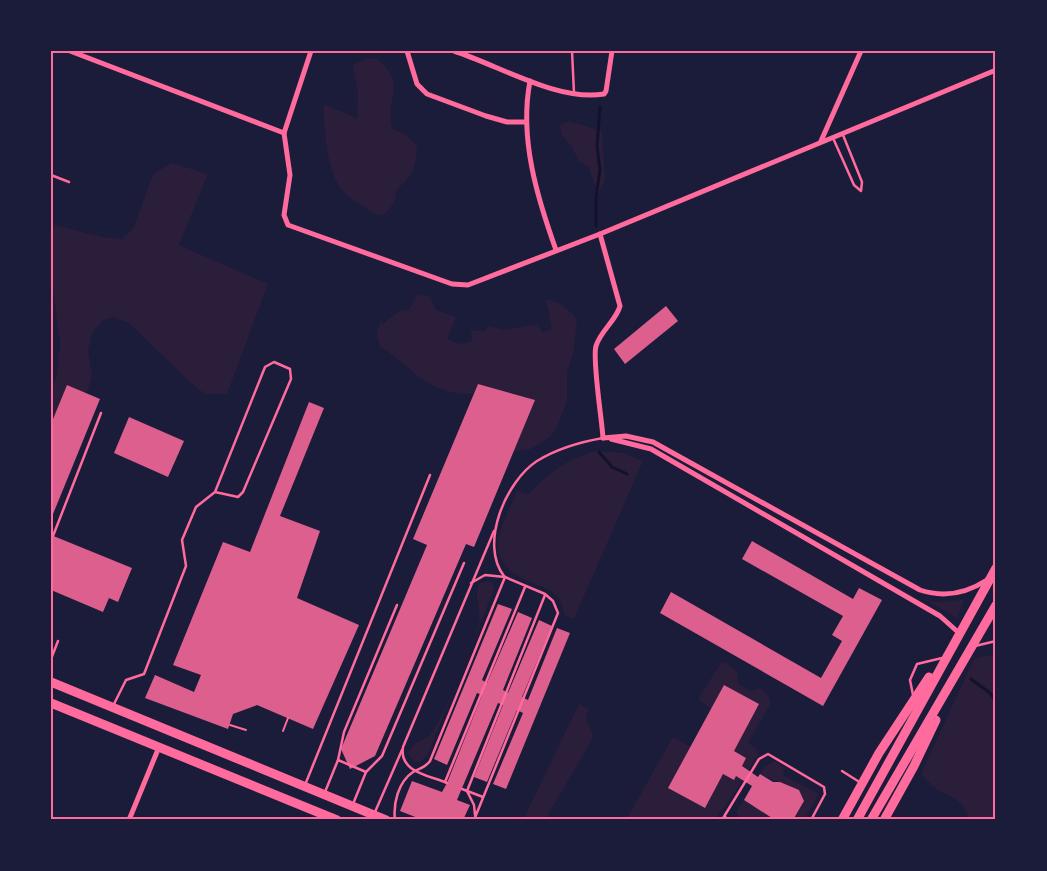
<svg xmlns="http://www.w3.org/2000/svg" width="1047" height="871" viewBox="0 0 1047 871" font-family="'Sofia Sans Condensed',sans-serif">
<rect width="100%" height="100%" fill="#1b1b3a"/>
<g fill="#2a1e3b">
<path d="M366 59H377C410 85 383 98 393 129L405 134 417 146C415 168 414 175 397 189L394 203 385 214 377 215C365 207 351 200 342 190 327 172 323 126 324 104L357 118 358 92 353 65Z"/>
<polygon points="569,121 602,131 605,180 598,194 589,168 578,160 572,147 561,134 560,125"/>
<polygon points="172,163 208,174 179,245 268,284 227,394 205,394 191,383 129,323 113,317 103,320 92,333 88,351 92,375 87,393 67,385 51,424 51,391 57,376 60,342 51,272 51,224 102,237 122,239 134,227 153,174"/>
<path d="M417 294 430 297 436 310 456 317 447 339 460 344 472 341 471 331H484L489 326 505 330 538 324 542 332 552 329 546 300C558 300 570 310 577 319L574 350 567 372V401L560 420 552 435 541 443 531 449 514 451 535 400 478 384 473 394C428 395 414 369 380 346 376 337 376 329 382 321L383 324 399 311 409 310Z"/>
<path d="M594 451 624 453 643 461 574 619 564 615C563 578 520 592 502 560 499 555 497 548 498 542 500 525 511 507 517 491L529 494C549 472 566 460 594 451Z"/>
<path d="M487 581 492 583 495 587 428 754 420 762H415L408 754C414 738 426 743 433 731 450 703 468 654 479 623 482 608 472 596 480 583Z"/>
<polygon points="926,600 937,602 964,600 957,618"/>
<path d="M996 654V820H969C966 802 952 797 939 791 933 787 927 780 921 774L974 659Z"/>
<path d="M721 663H726L737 671 738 683 750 691 760 688C767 693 770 696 770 705L748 743 756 748 758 755 732 797 714 820H626L673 737 691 747 669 789 705 808 723 774 734 780 746 758 734 751 759 704 724 685 712 709 700 701 699 697Z"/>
<path d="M579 704 589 709C583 724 590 722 593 735L591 741 545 820H523Z"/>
<path d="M774 761 785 768 783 775 819 794 804 820H793L804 801C794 781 777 784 760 774L765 766Z"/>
<polygon points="744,800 775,820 754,820 750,817 747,820 739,819 736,811"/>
</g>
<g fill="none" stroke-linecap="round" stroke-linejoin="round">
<g stroke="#12122b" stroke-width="3">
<polyline points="596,226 596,197 600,170 597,146 600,107"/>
<polyline points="599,452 612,467 627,474"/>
<polyline points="971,679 990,693 996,701"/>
</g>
</g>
<g fill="#dd5f8e">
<polygon points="666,306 678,321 625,364 614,349"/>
<polygon points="478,384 535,400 474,547 466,544 375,756 350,769 341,749 427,545 413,539"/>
<polygon points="67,385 100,399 51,519 51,424"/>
<polygon points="309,402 324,408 280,516 320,531 297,598 359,625 313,729 257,705 233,714 228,729 145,698 155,675 194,692 201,675 173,665 223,542 250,552"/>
<polygon points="129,417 184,441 168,477 114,453"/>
<polygon points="51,535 132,568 118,602 109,598 103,612 51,590"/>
<polygon points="752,541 853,599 859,588 882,600 823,706 660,613 671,592 821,678 842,641 832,635 843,616 742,559"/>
<polygon points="498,604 512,609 482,680 487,683 518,612 532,618 503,690 508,693 539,620 552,626 522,697 528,700 557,628 570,633 506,789 493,784 523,713 517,710 487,782 474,777 503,705 498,703 457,800 470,805 463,820 423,820 400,811 412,781 442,792 447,783 482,695 477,693 447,765 434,759"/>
<polygon points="724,685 759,704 734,751 746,758 742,766 758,777 760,774 773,782 780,782 799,790 804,801 793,820 775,820 744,800 752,786 736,776 734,780 723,774 705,808 668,788"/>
</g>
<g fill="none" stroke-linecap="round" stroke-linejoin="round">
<g stroke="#ff6b9d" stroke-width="2">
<polyline points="230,725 246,730"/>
<polyline points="283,731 288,718"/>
</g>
<g stroke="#ff6b9d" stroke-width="2.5">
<polyline points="572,51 574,93"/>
<polyline points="833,138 854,185 861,191 862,182 843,135"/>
<polyline points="51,175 69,182"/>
<polyline points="53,536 101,413"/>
<path d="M504 576C479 544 506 481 537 461 558 448 580 442 603 438"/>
<polyline points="471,583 485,575 505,577 545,594 553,601 558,613 474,820"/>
<polyline points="975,646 996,641"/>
<polyline points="51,659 58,641"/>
<polyline points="913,695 910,680 917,664 942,658"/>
<polyline points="113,706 126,680 144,674 186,566 182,540 196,507 215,492 238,497 243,492 291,379 290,369 274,362 265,367 215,492"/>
<polyline points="338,760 344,732 397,605"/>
<polyline points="842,771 861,783"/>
<polyline points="366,772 382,756 464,563"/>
<polyline points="445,782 525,587"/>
<path d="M447 783C428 775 399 772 403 747L494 531"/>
<polyline points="305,785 430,475"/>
<polyline points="462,789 483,797"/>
<polyline points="467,791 545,595"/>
<polyline points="467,791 474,805 475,815"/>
<polyline points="325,792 338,760 366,772 353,804"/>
<polyline points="375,812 402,750"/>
<polyline points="725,817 729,820"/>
<path d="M395 820C393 804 398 782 413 772 420 768 425 768 430 761L505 577"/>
<polyline points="722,820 759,759 768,754 824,787 825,794 811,820"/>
</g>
<g stroke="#ff6b9d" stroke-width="5">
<polyline points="70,51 284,133"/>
<polyline points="407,51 417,84 427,94 486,116 507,122 525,122"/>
<path d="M454 51C498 65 558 102 604 94L606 91 612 51"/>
<path d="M530 81C519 138 537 197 556 250"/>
<polyline points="284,133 290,175 284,215 288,225 452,284 468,285 600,234 996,70"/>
<polyline points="284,133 311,51"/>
<polyline points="821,141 861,51"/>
<path d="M600 234 620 306C616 321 601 330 596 346 592 359 602 420 603 438"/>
<path d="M603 438 626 436 653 442 920 590C944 598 967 593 987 580"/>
<polyline points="611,439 651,449 940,616 959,633"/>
<polyline points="129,820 159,747"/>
</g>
<g stroke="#ff6b9d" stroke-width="9">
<polyline points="51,682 386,820"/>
<polyline points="51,703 337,820"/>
<polyline points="842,820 879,753 929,677"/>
<polyline points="857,820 996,568"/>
<polyline points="871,820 996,605"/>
<polyline points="884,820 914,766 936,720"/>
</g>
</g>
<rect width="1047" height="871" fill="none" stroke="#1b1b3a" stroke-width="105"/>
<rect x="52" y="52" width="942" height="766" fill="none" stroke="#ff6b9d" stroke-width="2"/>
</svg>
